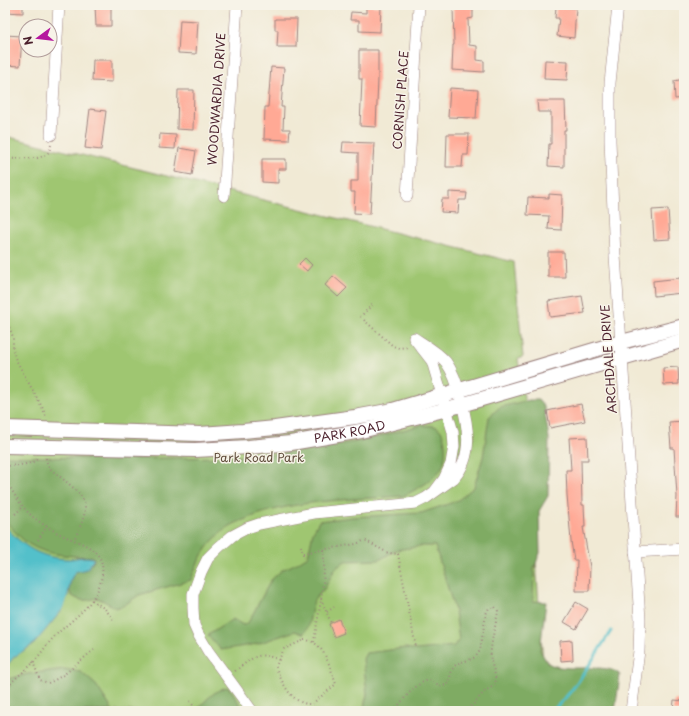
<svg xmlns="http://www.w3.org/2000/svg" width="689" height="716" viewBox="0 0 689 716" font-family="'Playpen Sans',sans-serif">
<rect width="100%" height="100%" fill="#f7f3e8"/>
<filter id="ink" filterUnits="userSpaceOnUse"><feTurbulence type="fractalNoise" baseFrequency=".025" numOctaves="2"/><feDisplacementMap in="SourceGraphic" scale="8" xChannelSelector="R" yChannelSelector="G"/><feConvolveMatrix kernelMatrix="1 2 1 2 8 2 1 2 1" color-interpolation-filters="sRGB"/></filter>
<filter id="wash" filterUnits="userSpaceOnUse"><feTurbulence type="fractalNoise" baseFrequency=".012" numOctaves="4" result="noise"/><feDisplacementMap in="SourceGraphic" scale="16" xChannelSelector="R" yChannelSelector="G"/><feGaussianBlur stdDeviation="0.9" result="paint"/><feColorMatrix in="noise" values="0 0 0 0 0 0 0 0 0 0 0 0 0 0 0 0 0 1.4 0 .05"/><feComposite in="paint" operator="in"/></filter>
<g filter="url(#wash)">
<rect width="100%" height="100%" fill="#f1ead5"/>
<polygon fill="#9fc671" stroke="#74724e" points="5,136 514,262 523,357 518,359 525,404 546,706 542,711 5,711"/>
<g fill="#7fab63" stroke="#646547">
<path d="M529 400H538L544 407 549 438 548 496 539 511 540 553 534 568 533 601 546 602 540 650C542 653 545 660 548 663 564 674 608 661 620 675L615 711H363L367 694 363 659 366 653 406 648 416 650 454 646 459 640 455 611 435 546H422L396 550 379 560 345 561 335 569 325 588 314 600 308 627 303 634 295 631 257 644 221 650 208 635 233 619 243 625 248 623 271 580 282 570 297 563 308 556 313 532 319 521 353 517 421 513 457 501 474 487 483 457 489 417 500 407Z"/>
<path d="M422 425C427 426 433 425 437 427 447 433 447 457 442 467 440 471 435 476 432 479 423 486 413 491 403 496 350 500 295 499 246 519 238 522 228 526 222 532 206 545 197 561 191 580L139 595 123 606 115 608 104 601 97 598C87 601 80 602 71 595L69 589 71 579 75 571 87 569 94 561 93 557C73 556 47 556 29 544 20 538 12 529 5 520V457L6 456 110 459 229 457 278 454 317 448 361 441Z"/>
<polygon points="64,669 81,672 96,685 113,711 5,711 5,681 7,679 28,674"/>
<path d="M227 687 231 690 244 711H196C205 701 213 691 227 687Z"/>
</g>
<path fill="#53c0ca" stroke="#4e707a" d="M5 526C23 547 42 559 70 559 77 558 89 555 94 559L87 569 75 572 71 579 68 595 63 609 34 644 14 657 5 668Z"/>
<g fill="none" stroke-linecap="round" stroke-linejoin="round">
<path stroke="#53c0ca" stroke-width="3" d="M552 711C577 689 593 658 611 631"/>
</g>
<g id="blocks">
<g fill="#ffa995">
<polygon points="5,5 23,5 23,13 5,12"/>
<polygon points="95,5 111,5 111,26 96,26"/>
<polygon points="366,6 381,6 380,32 359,31 359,20 350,20 351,12 366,13"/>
<polygon points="453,7 473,7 473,18 468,19 469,45 477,46 477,60 484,61 484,72 452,70 453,45 454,45"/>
<polygon points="556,7 576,8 574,38 557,36 559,18 555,18"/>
<polygon points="275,19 297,19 296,47 277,47 278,30 275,30"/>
<polygon points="180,20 198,21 196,54 178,53"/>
<polygon points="5,35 22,36 20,66 5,65"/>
<polygon points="359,50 378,50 378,79 376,127 360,126 362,79 359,79"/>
<polygon points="93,60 112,60 112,82 92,81"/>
<polygon points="545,60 568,61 567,80 544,79"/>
<polygon points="271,67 284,68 281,107 284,107 283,129 290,129 289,140 264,139 265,107 268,107"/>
<polygon points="684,79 684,98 675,99 674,81"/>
<polygon points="450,88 478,90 476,118 448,117"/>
<polygon points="178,90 194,90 193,130 177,129"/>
<polygon points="537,101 565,101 566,130 564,130 564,167 548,166 549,144 551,144 551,112 538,112"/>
<polygon points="90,109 106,111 101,150 85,148"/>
<polygon points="160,134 176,135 175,149 159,148"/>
<polygon points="447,134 469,134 468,155 463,155 462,167 446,167"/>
<polygon points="343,142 374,143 370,214 354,213 355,192 351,192 351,181 358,181 358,153 342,152"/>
<polygon points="179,148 196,151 192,175 175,172"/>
<polygon points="262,159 286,159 286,169 278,169 278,183 262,182"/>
<polygon points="449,192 467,193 466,200 459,200 458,213 441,212 442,199 449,199"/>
<polygon points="549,194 562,195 561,230 548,229 549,216 527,215 528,197 549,198"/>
<polygon points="668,209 670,239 654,240 652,210"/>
<polygon points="548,252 564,252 565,277 548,277"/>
<polygon points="305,258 312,265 307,271 299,264"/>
<polygon points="333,276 347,288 338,297 325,285"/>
<polygon points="680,278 682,293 654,296 653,281"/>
<polygon points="582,296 585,313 550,317 548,301"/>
<polygon points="678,367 679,384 664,385 663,368"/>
<polygon points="581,404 585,421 550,428 547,411"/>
<polygon points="684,421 684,517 676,517 677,496 674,448 671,448 669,422"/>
<polygon points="587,437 588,460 581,460 582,505 584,505 585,527 583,527 590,567 589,591 576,591 577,560 574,560 571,541 567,495 566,470 571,470 569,438"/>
<polygon points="576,602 588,609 576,629 564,622"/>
<polygon points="339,619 344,633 334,637 329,624"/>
<polygon points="572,640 573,660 561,661 560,641"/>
<polygon points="674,700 684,701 684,711 673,711"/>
</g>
</g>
</g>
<g filter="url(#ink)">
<use href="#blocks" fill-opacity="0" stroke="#9e8480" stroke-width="1"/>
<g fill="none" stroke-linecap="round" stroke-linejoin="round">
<defs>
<g id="minor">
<polyline points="618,5 610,83 610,141 615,256 640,619 639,651 631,711"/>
<polyline points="51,135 59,5"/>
<polyline points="224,196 237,5"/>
<polyline points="407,196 419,5"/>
<polyline points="635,552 684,549"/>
<path d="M252 711 208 651 198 634 194 625 193 608V594L201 572 208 558 219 547 232 536 247 528 259 524 314 513 416 503 426 498 454 478C474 456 468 425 461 399 458 386 454 373 446 362 438 352 425 345 414 338L432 361 453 432 454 446 451 464 444 479 435 491"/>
</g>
<g id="major">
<polyline points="5,428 200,434 243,431 275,428 355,417 393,410 621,342 684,326"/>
<path id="s1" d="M5 446 195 450 249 447 291 443 361 431 447 409 684 340"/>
</g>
</defs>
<use href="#minor" stroke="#9e8480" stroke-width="12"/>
<use href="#major" stroke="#9e8480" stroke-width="16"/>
<g stroke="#9e8480" stroke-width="2" stroke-dasharray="1 3" stroke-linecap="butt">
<polyline points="5,159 37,158 44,156 49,152 51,145"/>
<polyline points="5,316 13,337 13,350 15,358 43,409 46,417"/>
<polyline points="360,317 373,304"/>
<polyline points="364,320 393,346 399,348 408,347"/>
<path d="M46 458C47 466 51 470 58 475 89 500 92 503 74 540"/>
<path d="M5 466C14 465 32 466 38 458"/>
<path d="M5 478C11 490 22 508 33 517 42 524 53 531 64 536 82 544 106 549 102 575 98 604 74 617 55 636 46 645 39 657 30 666 23 673 11 680 7 690 5 696 7 705 6 711"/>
<polyline points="15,514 24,506"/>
<polyline points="38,540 47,526"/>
<polyline points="301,546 304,558"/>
<polyline points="303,553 356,544 363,541 366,541 388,553 399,554"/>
<polyline points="398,554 416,648"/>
<polyline points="321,599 331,623"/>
<polyline points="92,600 105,609 115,621"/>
<polyline points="327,612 334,607"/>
<path d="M304 640C324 640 330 668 336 684L312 704C292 705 283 684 276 668V666L284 649Z"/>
<path d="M314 642C318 613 327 579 323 550"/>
<path d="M33 662 40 680 48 683C65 677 79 661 94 650"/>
<path d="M235 671C253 658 257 650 279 660"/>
<polyline points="190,701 197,711"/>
<path d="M394 711C403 700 415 683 429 680L441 686 447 685C451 679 450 669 456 665 465 658 474 663 480 650L486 614 489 608 495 607 498 611C496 625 489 647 491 661 493 670 497 676 495 685L484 692 467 711"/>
<polyline points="405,711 412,711"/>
</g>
<use href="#minor" stroke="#fff" stroke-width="11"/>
<use href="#major" stroke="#fff" stroke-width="14"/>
</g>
</g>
<g text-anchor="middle" stroke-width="3" stroke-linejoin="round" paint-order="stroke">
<g font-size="12" fill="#4a1f2b" stroke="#f7f3e8">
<text transform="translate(217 99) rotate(-86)" y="4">WOODWARDIA DRIVE</text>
<text transform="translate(401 100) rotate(-86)" y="4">CORNISH PLACE</text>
<text transform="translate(609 359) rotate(-94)" y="4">ARCHDALE DRIVE</text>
<text dy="4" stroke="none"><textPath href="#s1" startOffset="346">PARK ROAD</textPath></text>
</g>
<g font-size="12" fill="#645140" stroke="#f7f3e8">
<text x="259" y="462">Park Road Park</text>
</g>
</g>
<rect width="689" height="716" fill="none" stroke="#f7f3e8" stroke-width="20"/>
<g transform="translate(38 38) rotate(255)"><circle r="19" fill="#f7f3e8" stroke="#b29e9c"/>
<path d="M0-3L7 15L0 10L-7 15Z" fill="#b5179e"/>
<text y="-6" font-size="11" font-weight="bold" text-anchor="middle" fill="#4a1f2b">N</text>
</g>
</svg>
